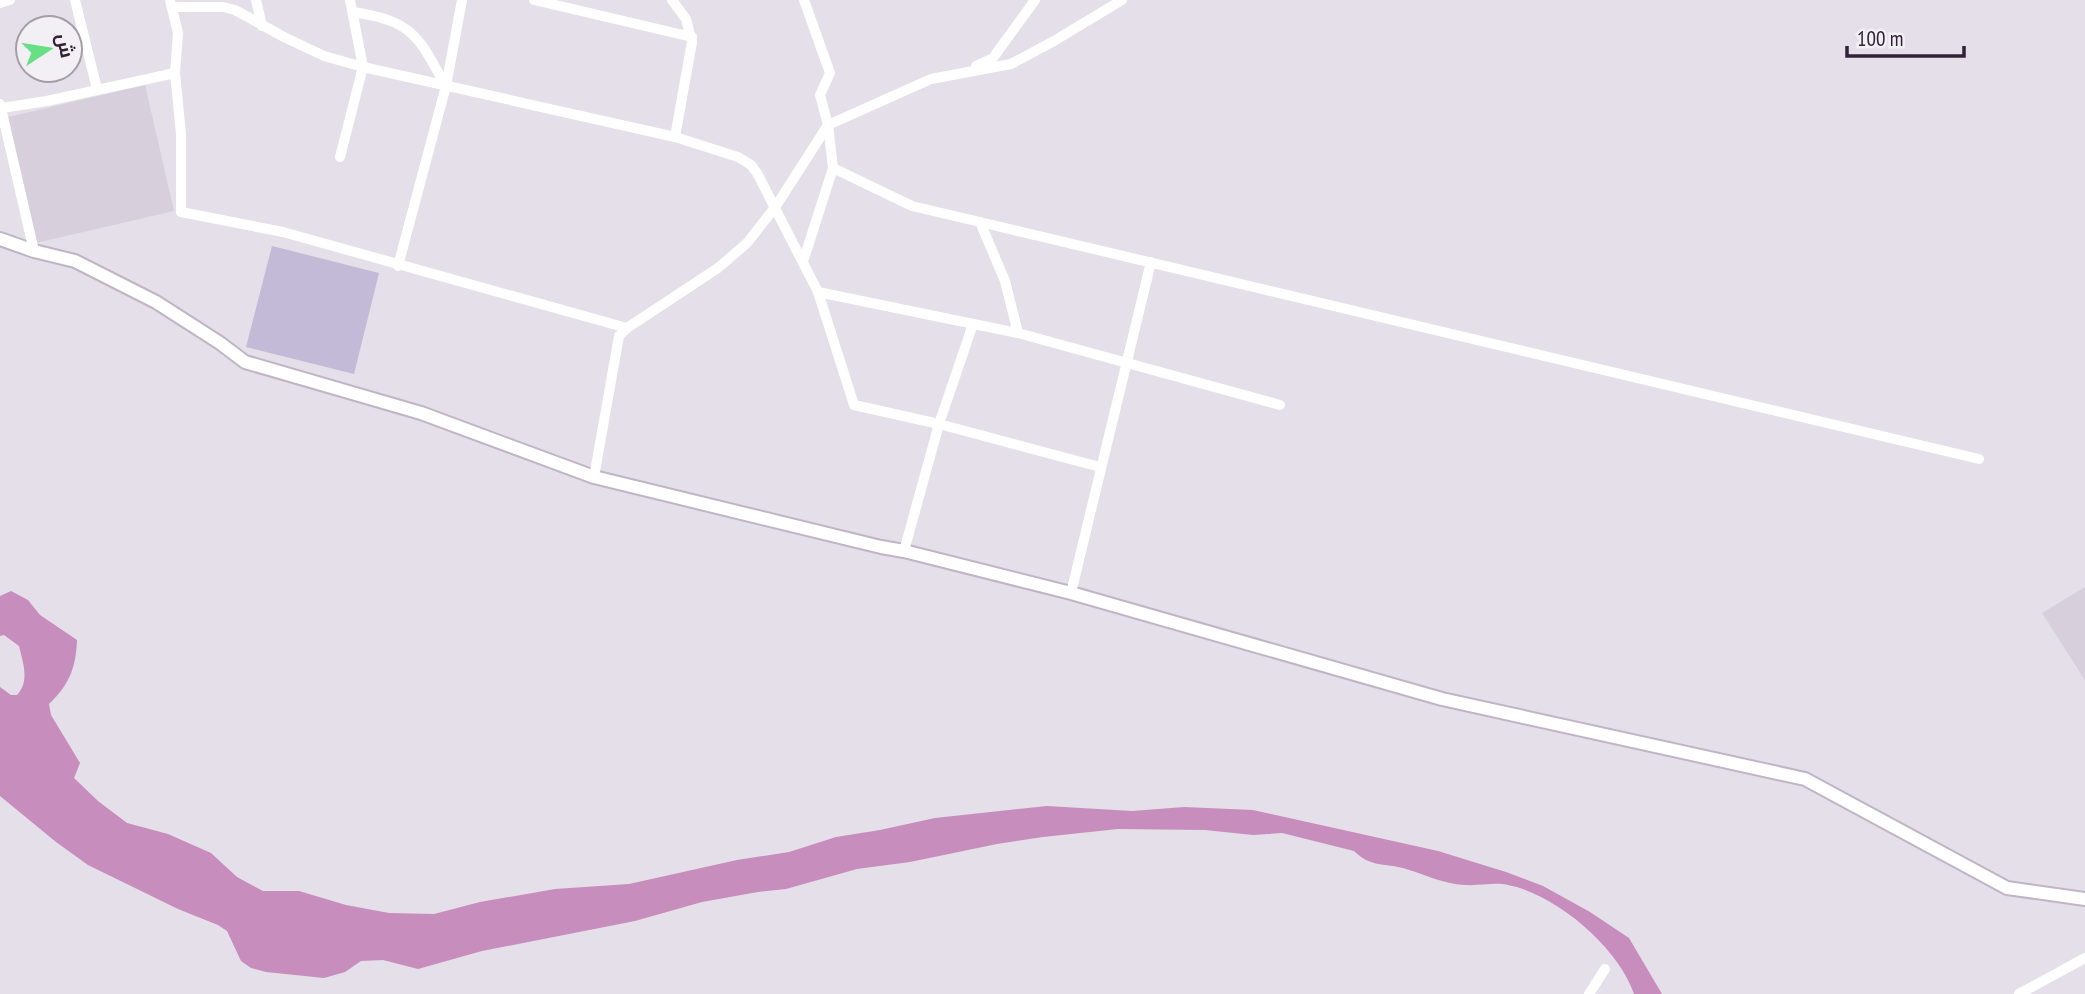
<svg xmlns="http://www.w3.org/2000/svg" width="2085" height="994" viewBox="0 0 2085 994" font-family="'PT Sans Narrow',Cairo,sans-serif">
<rect width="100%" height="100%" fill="#e4dfe8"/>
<g fill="#d7d0dc">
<polygon points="145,85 174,211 36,243 8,117"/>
<polygon points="2085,587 2085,680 2042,613"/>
</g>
<polygon fill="#c2bad7" points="272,246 379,273 354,374 246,347"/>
<path fill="#c78dbd" d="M11 591 28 600 40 615 77 640C76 668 69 685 49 704L51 715 80 763 74 778 98 801 127 823 168 834 211 853 237 877 263 891H299L346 905 389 913 434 914 480 902 555 889 629 884 737 860 789 852 836 837 880 830 935 818 1047 806 1132 811 1184 807 1253 810 1438 851 1506 872 1543 886 1590 912 1629 938 1662 994H1634C1619 948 1556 894 1508 885 1495 882 1479 886 1465 885 1443 884 1424 874 1403 868 1383 863 1370 867 1354 851L1282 833 1253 835 1205 830 1118 829 1043 837 997 844 910 862 857 869 786 889 758 892 702 902 635 921 482 951 418 969 383 960 361 961 345 972 324 978 266 972 251 968 241 961 227 931 218 925 178 909 88 865 56 842 0 796V687L11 695H17C30 681 23 663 19 646L4 635 0 636V596Z"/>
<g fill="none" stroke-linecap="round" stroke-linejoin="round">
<defs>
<polyline id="secondary" points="0,239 34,251 75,261 156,302 220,343 245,362 421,413 594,477 881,547 904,551 1071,593 1442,699 1805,779 2007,888 2085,899"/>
</defs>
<use href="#secondary" stroke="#c0b4c6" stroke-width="16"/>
<g stroke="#fff" stroke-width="10">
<polyline points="75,0 97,89"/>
<polyline points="170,0 178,33 175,73 181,134 181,212 283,232 627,328"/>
<polyline points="256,0 262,26"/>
<polyline points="534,0 692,37"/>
<polyline points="672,0 686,19 692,42 675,137"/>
<polyline points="0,3 10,0"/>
<polyline points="173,7 223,7 235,10 284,37 324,56 363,67 675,137 738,157 751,165 757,173 818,292 854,405 939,424 1100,467"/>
<path d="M353 12C412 21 418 35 445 85"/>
<polyline points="976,66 993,58 1035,0"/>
<polyline points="0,104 34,251"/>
<polyline points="2,108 47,101 175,73"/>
<polyline points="340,157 363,67 350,0"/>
<polyline points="833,168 912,206 980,222 1005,281 1018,333"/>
<polyline points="980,222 1979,459"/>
<polyline points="803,262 833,168 828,125 820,95 830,73 804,0"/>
<polyline points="398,266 446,86 462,0"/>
<polyline points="818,292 1018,333 1280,405"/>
<polyline points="594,477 619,336 627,328 718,268 747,243 776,206 828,125 931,79 1011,64 1054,41 1122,0"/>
<polyline points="904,551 939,424 973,324"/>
<polyline points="1071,593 1151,262"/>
<polyline points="1589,994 1605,969"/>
<polyline points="2019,994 2085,958"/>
</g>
<use href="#secondary" stroke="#fff" stroke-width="12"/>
</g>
<g transform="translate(49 49) rotate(78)"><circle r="33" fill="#f2eff5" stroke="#a59da9" stroke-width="2"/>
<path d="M0-5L12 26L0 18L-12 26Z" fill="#66df85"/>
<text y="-10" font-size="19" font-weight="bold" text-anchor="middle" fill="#312236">ش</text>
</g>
<path d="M1847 46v10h117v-10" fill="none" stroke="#312236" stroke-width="3.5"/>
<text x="1857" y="46" font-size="21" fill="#312236" stroke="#f2eff5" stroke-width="5" paint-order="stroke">100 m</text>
</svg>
